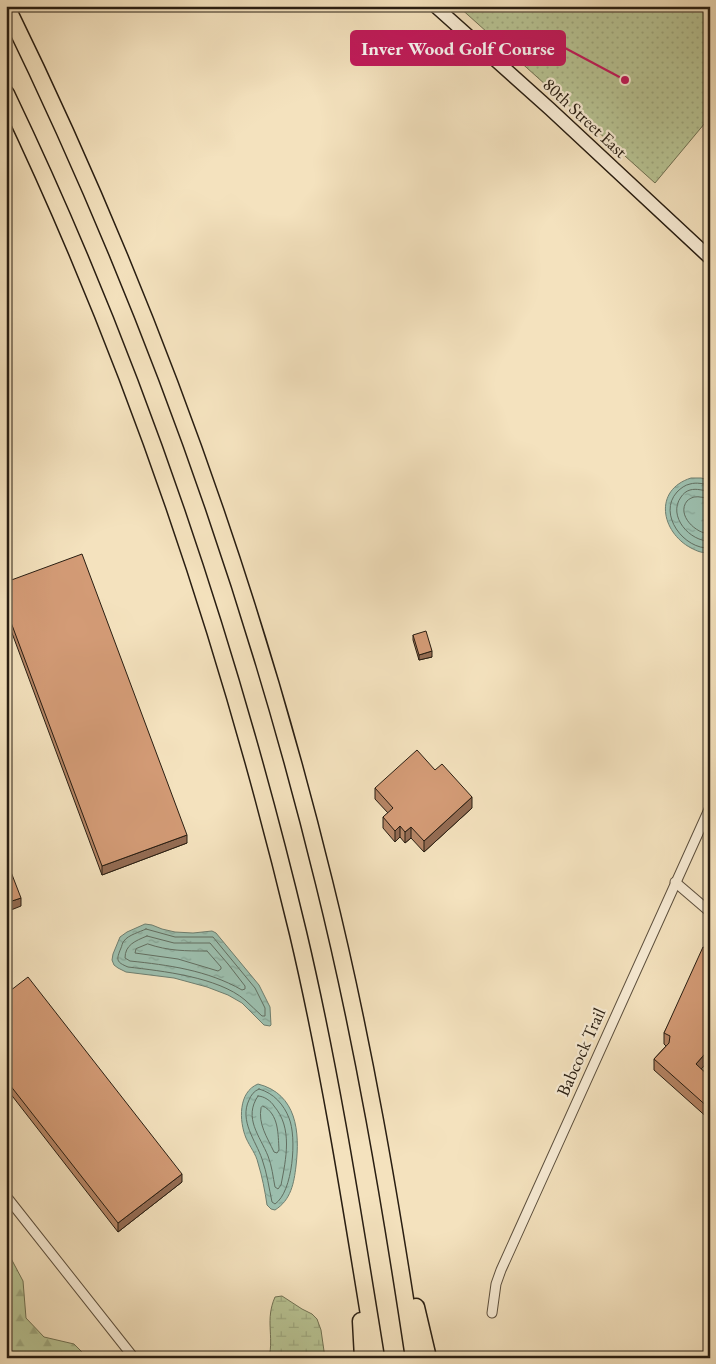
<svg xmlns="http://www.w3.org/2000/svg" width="716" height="1364" viewBox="0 0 716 1364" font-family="'EB Garamond',serif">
<defs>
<pattern id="grass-dots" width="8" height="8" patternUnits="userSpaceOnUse" patternTransform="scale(1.25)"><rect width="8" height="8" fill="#b8c494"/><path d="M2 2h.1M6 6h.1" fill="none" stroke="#9ea87f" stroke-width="1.8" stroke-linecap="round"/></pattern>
<pattern id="forest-firs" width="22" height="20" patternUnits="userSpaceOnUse" patternTransform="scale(1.25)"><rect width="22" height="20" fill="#b8c494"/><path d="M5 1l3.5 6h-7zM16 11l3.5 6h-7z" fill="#9ea87f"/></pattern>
<pattern id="wetland-marsh" width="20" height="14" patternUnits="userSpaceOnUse" patternTransform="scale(1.25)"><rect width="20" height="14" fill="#b8c494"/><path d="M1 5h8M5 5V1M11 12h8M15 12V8" fill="none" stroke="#9ea87f"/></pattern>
<pattern id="water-ripples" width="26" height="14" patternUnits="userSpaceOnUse" patternTransform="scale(1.25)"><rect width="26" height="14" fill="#9cbead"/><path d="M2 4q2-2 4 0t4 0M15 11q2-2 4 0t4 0" fill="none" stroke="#86a394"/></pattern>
</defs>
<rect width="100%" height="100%" fill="#f4e2be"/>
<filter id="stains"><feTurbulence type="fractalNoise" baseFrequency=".004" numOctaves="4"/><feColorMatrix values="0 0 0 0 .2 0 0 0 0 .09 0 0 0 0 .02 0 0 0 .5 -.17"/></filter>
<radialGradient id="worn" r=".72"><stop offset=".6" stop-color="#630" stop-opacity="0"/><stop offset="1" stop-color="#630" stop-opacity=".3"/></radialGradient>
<polygon fill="url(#grass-dots)" stroke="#707153" points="458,6 710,6 710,117 655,183"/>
<polygon fill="url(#forest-firs)" stroke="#707153" points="6,1249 23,1281 26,1318 44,1337 74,1344 88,1358 6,1358"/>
<path fill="url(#wetland-marsh)" stroke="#707153" d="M282 1296 302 1309 312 1314 317 1319 321 1330 325 1358H269C274 1335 265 1320 275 1297Z"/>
<g fill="url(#water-ripples)" stroke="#6e7e6f">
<path d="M691 478H701L710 480V552C703 554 697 551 691 548 661 532 653 490 691 478Z"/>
<polygon points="145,924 152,925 162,929 175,932 193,933 212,931 216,933 259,985 270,1007 271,1025 270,1026 264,1025 242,1003 228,995 207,987 174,978 126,972 118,968 114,965 112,960 113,954 120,937 127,932"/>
<path d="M258 1084C297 1094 300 1132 296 1166 294 1183 291 1200 275 1210L271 1209 267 1205C265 1191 262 1176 258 1163 256 1154 250 1147 246 1138 239 1121 238 1092 258 1084Z"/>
</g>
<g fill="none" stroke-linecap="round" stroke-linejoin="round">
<g stroke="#626e60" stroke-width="1">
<path d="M710 485C703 484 697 482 690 484 685 485 681 488 677 492 657 514 684 550 710 548"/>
<path d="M710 491C703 491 697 488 690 490 686 491 683 494 681 497 667 516 690 542 710 541"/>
<path d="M710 499C705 498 699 496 694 497 691 498 689 499 687 501 676 515 696 534 710 534"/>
<path d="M146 929 175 937H213L255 988 265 1008V1016H262C256 1011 251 1005 245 1000 218 977 162 971 128 967 116 962 116 960 121 948 122 946 122 943 124 941 128 935 140 932 146 929Z"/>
<path d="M147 936 174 943H210L228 964 245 986V989L242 990C207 970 168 965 130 961L125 958C125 945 135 941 147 936Z"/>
<path d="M148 944C168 951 186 951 207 951L221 967V969L218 971 178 959 135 953 136 949Z"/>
<path d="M259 1089C274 1093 284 1105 289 1118 297 1137 293 1192 275 1204L272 1202C269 1188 267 1173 262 1159 256 1141 239 1121 249 1100 251 1095 254 1091 259 1089Z"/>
<path d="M258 1096C264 1096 271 1101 274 1106 293 1128 286 1159 281 1185L278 1189 275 1187C273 1177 272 1166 268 1156 260 1136 243 1118 258 1096Z"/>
<path d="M263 1106C279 1114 278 1134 279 1150L277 1153 274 1152C267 1137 258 1124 261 1108Z"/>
</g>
<defs>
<g id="street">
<polyline points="675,882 710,912"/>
<polyline points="6,1196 134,1358"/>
<polyline points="492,1313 496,1284 501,1270 710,807"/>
</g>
<polyline id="secondary" points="435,6 550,109 710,258"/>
<g id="highway">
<path d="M6 6C143 286 250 580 324 882 363 1039 390 1198 414 1358"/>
<path d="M6 94C134 361 229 645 298 933 331 1073 353 1216 376 1358"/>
<polyline points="416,1307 428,1358"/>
<polyline points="361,1321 363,1358"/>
</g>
</defs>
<use href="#street" stroke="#5c4f3d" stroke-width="11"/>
<use href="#secondary" stroke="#291e12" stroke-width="15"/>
<use href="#highway" stroke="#291e12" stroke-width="19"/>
<use href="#street" stroke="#f8ecd5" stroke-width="9"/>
<use href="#secondary" stroke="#f8ecd5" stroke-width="12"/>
<use href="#highway" stroke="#f4e2be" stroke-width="16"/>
</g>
<g fill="#b58565" stroke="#291e12">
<polygon points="710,184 710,197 705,192 705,189"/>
<polygon points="6,582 187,843 102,875 6,617"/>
<polygon points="413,635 432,657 419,660 413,640"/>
<polygon points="435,770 472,808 424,852 411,838 405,843 400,837 395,842 383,828 383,817 388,813 375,799 375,788"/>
<polygon points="710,947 710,1059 701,1069 710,1076 710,1120 654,1070 654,1059 666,1046 664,1044 664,1033 708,949"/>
<polygon points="6,994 182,1182 118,1232 6,1088"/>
</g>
<g fill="#946c53" stroke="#291e12">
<polygon points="432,651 432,657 419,660 419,655"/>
<polygon points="472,797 472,808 424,852 424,841"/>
<polygon points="400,826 400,837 395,842 395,831"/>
<polygon points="411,827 411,838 405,843 405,832"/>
<polygon points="187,835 187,843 102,875 102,866"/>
<polygon points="21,898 21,906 6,912 6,903"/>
<polygon points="710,1048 710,1059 696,1075 696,1064"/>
<polygon points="182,1174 182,1182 118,1232 118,1223"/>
</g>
<g fill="#d39b76" stroke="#291e12">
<polygon points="710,184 710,194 705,189"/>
<polygon points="82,554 187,835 102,866 6,609 6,582"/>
<polygon points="426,631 432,651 419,655 413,635"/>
<polygon points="417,750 435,770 442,764 472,797 424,841 411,827 405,832 400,826 395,831 383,817 393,808 375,788"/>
<polygon points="6,859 21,898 6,903"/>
<polygon points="703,947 708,949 710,947 710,1048 696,1064 710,1077 710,1109 654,1059 669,1043 670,1036 664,1033"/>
<polygon points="28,977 182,1174 118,1223 6,1080 6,994"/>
</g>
<g text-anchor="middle" stroke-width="4.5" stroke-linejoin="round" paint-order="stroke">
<g font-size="18" fill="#291e12" stroke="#f8ecd5">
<text transform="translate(585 118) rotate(43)" y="6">80th Street East</text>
<text transform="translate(581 1052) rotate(-66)" y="6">Babcock Trail</text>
</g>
</g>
<path fill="none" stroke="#c2185b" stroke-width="2" d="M625 80L565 48"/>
<circle fill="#c2185b" stroke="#f8ecd5" stroke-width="2" cx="625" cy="80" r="5"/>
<rect fill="#c2185b" stroke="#c2185b" stroke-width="2" x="351" y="31" width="214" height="34" rx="5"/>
<g font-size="19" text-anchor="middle" font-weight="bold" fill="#fff">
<text x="458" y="55">Inver Wood Golf Course</text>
</g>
<rect width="716" height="1364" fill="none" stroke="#f4e2be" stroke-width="25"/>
<rect x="8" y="8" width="701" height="1349" fill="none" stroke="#291e12" stroke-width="2.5"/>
<rect x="12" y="12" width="691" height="1339" fill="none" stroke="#291e12"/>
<rect width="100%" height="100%" filter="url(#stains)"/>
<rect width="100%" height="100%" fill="url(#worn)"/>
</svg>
